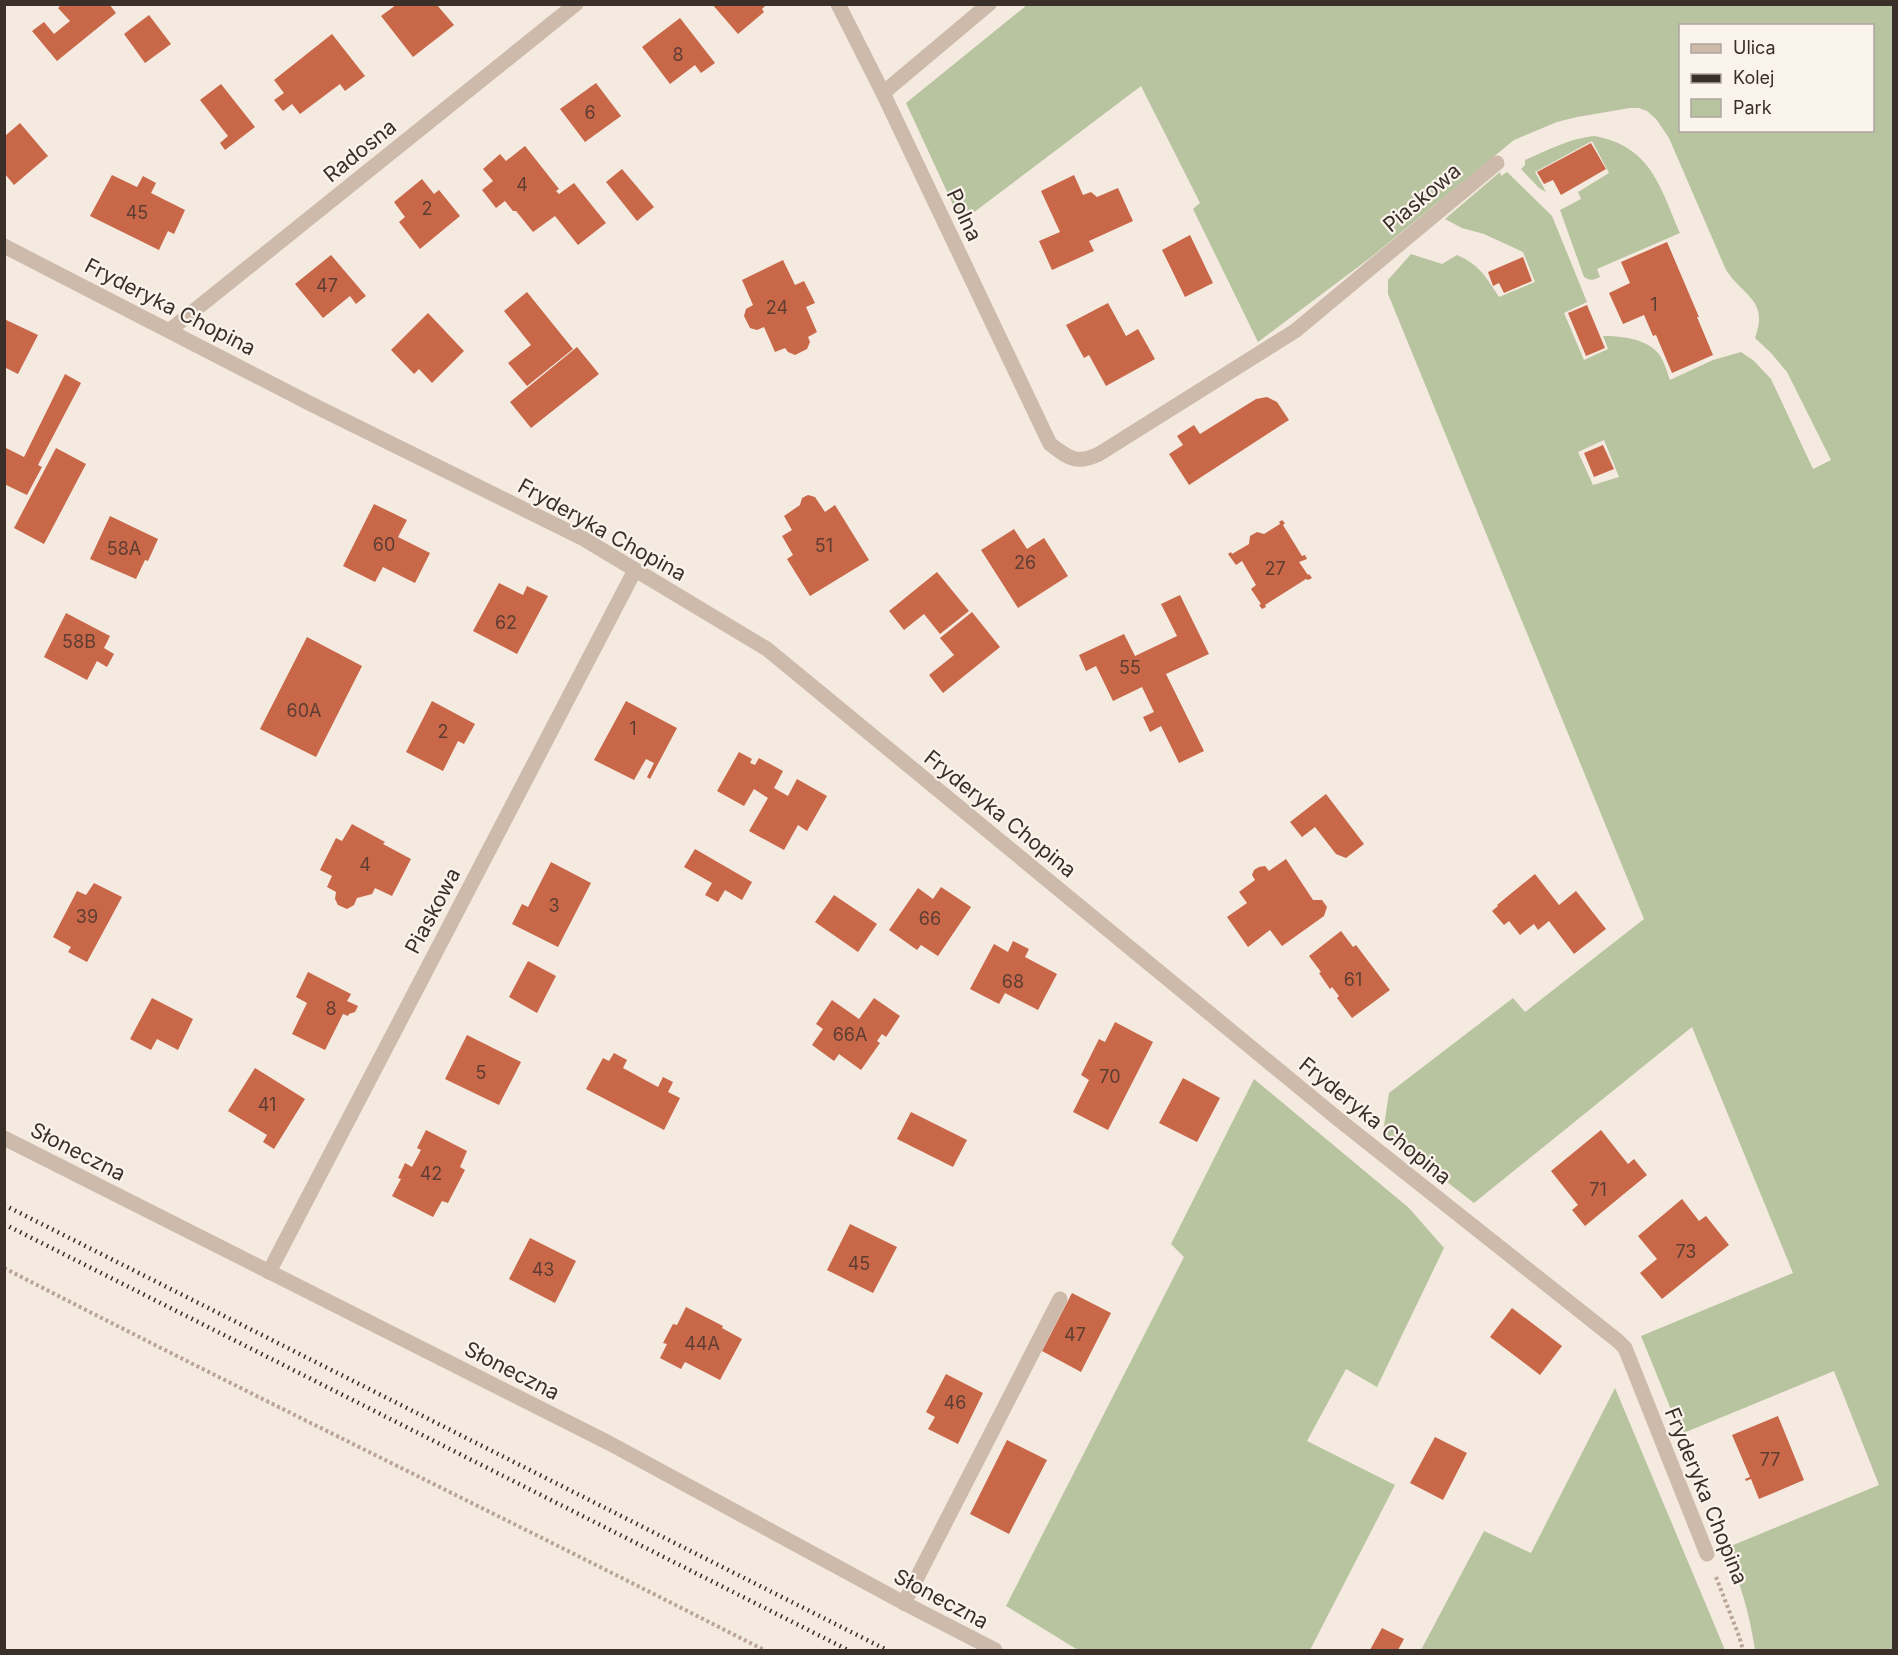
<svg xmlns="http://www.w3.org/2000/svg" width="1898" height="1655" viewBox="0 0 1898 1655" font-family="Inter,sans-serif">
<rect width="100%" height="100%" fill="#f4eae0"/>
<g fill="#b8c49f" fill-rule="evenodd">
<path d="M1027 5H1893V1650H1755C1750 1615 1740 1582 1726 1548L1879 1485 1834 1371 1681 1434 1641 1336 1793 1273 1692 1027 1474 1203 1383 1132 1389 1093 1513 998 1525 1012 1644 919 1388 294V280L1411 254 1442 264 1457 255C1480 265 1486 277 1499 297L1535 282 1523 252 1484 234 1462 228 1445 219 1500 172 1501 176 1507 172 1552 216 1587 302 1564 313 1584 360 1608 349 1603 336C1620 336 1645 338 1658 353 1664 360 1667 372 1670 380L1713 360 1741 352 1754 361 1771 379 1813 469 1831 460 1787 372 1771 353 1755 338C1769 300 1744 297 1726 270L1669 138 1656 119 1647 111 1639 108H1630L1577 117 1557 122 1514 140 1370 258 1258 342 1193 209 1200 203 1141 86 961 222 906 103ZM1680 26H1872V130H1680ZM1604 440 1619 477 1593 485 1578 452Z"/>
<path d="M1594 136C1651 146 1660 187 1680 233L1597 269 1600 277C1594 280 1590 281 1584 277L1560 210 1581 199 1578 192 1609 173 1592 141 1535 172 1546 192 1539 188 1521 169 1525 165V160C1548 150 1568 139 1594 136Z"/>
<polygon points="1254,1079 1409,1208 1444,1248 1377,1387 1346,1369 1307,1441 1395,1485 1310,1650 1078,1650 1006,1606 1184,1257 1171,1244"/>
<polygon points="1615,1388 1725,1650 1421,1650 1484,1531 1531,1553"/>
</g>
<g fill="#c96749">
<polygon points="62,4 109,4 116,13 57,61 32,31 44,22 54,34 70,21 58,8"/>
<polygon points="712,4 767,4 762,9 764,12 738,34"/>
<polygon points="396,5 437,5 454,25 413,57 381,16"/>
<polygon points="149,15 171,44 145,63 124,34"/>
<polygon points="680,18 715,63 701,73 695,65 670,84 642,47"/>
<polygon points="332,34 365,76 345,91 340,84 300,114 292,104 283,111 274,100 284,93 274,80"/>
<polygon points="596,83 621,116 585,142 560,109"/>
<polygon points="221,84 255,127 225,150 220,143 228,136 200,100"/>
<polygon points="20,123 48,156 14,185 5,174 5,136"/>
<polygon points="1591,143 1606,169 1561,195 1553,180 1544,184 1537,172"/>
<polygon points="525,146 559,189 556,191 559,194 574,183 606,223 578,245 555,216 533,232 516,211 513,211 505,201 496,208 482,190 493,181 483,169 500,154 506,161"/>
<polygon points="622,169 654,207 637,221 606,182"/>
<polygon points="112,175 137,187 143,176 156,183 151,193 185,210 174,234 168,231 159,250 90,216"/>
<polygon points="1074,175 1083,195 1091,192 1097,197 1118,188 1133,221 1089,241 1094,251 1052,270 1039,241 1060,232 1041,191"/>
<polygon points="422,179 434,194 439,190 460,216 420,249 399,222 405,217 394,202"/>
<polygon points="1190,235 1213,283 1185,297 1162,250"/>
<polygon points="1667,242 1699,317 1697,317 1713,355 1672,373 1656,335 1653,336 1644,315 1623,324 1609,293 1630,283 1621,262"/>
<polygon points="331,255 366,296 356,304 350,296 323,318 295,284"/>
<polygon points="1523,257 1532,281 1504,293 1499,283 1493,286 1488,272"/>
<polygon points="783,260 795,285 804,281 815,303 806,307 817,332 808,337 810,342 807,349 795,355 788,352 785,348 775,352 764,327 757,330 750,328 744,316 746,309 753,305 742,280"/>
<polygon points="527,292 573,349 527,386 508,363 531,345 504,311"/>
<polygon points="1108,303 1126,336 1138,329 1155,359 1106,386 1089,355 1084,358 1066,325"/>
<polygon points="1587,305 1605,348 1586,356 1568,313"/>
<polygon points="428,313 464,351 432,383 419,369 414,374 391,350"/>
<polygon points="4,319 38,335 18,374 4,367"/>
<polygon points="577,347 599,374 531,428 510,402"/>
<polygon points="65,374 81,383 38,465 42,467 27,495 4,484 4,447 24,457"/>
<polygon points="1267,397 1277,402 1289,420 1189,485 1169,454 1183,445 1177,436 1194,425 1200,434 1256,399"/>
<polygon points="1603,445 1614,469 1594,477 1584,453"/>
<polygon points="56,448 86,464 44,544 14,528"/>
<polygon points="808,495 815,497 825,512 835,505 869,560 810,596 787,559 793,555 782,536 792,530 784,516 800,505 802,498"/>
<polygon points="374,504 407,520 398,537 430,553 415,583 383,567 375,582 343,566"/>
<polygon points="110,516 158,539 148,561 145,560 136,579 90,559"/>
<polygon points="1282,520 1285,523 1283,525 1302,556 1305,555 1307,559 1299,562 1308,575 1309,574 1312,578 1308,580 1306,579 1265,605 1266,607 1262,609 1259,605 1261,604 1251,589 1256,585 1242,561 1236,565 1228,554 1231,552 1232,554 1249,544 1250,536 1257,532 1264,534 1280,524 1279,522"/>
<polygon points="1014,529 1027,549 1044,538 1068,576 1018,608 981,550"/>
<polygon points="937,572 969,611 940,634 924,614 904,630 889,611"/>
<polygon points="499,583 523,595 527,586 548,596 517,654 473,631"/>
<polygon points="1180,595 1209,654 1166,674 1204,751 1179,763 1161,726 1150,732 1143,717 1154,712 1142,687 1113,701 1096,666 1086,671 1079,655 1124,634 1135,656 1177,636 1161,604"/>
<polygon points="972,612 1000,647 943,693 929,675 954,655 940,638"/>
<polygon points="66,613 110,636 104,648 114,654 107,667 97,661 87,680 44,657"/>
<polygon points="307,637 362,666 316,757 260,729"/>
<polygon points="432,701 475,724 464,744 458,741 443,771 406,752"/>
<polygon points="626,701 677,728 650,779 647,777 654,763 646,759 634,780 594,760"/>
<polygon points="739,752 752,759 750,763 755,765 759,758 783,771 774,788 788,796 797,779 827,796 807,831 798,825 784,850 749,831 768,798 754,789 744,806 717,791"/>
<polygon points="1326,794 1364,844 1346,858 1336,854 1315,827 1302,837 1290,822"/>
<polygon points="352,824 385,842 383,844 411,859 392,896 375,888 372,894 357,898 354,905 347,909 338,905 335,899 336,892 327,887 332,876 320,870 336,838 342,841"/>
<polygon points="695,849 752,882 742,900 725,890 718,902 705,895 712,883 684,867"/>
<polygon points="1286,859 1313,900 1322,900 1327,907 1324,916 1282,946 1270,930 1248,947 1227,917 1247,903 1239,892 1255,880 1252,875 1254,870 1259,867 1265,866 1269,871"/>
<polygon points="551,862 591,883 558,947 512,924 522,904 528,907"/>
<polygon points="1535,874 1559,905 1576,891 1606,929 1574,954 1549,921 1538,930 1534,924 1520,935 1509,921 1504,925 1492,911 1498,906 1497,905"/>
<polygon points="94,883 122,897 87,962 68,952 71,947 53,937 77,891 86,895"/>
<polygon points="941,887 971,907 938,956 921,945 917,950 889,930 918,888 933,899"/>
<polygon points="834,895 877,924 858,952 815,922"/>
<polygon points="1341,931 1353,947 1356,945 1390,990 1352,1018 1337,998 1339,996 1332,987 1330,989 1319,973 1321,972 1309,956"/>
<polygon points="1013,941 1029,949 1025,957 1057,974 1038,1010 1005,993 999,1004 970,989 994,944 1008,952"/>
<polygon points="528,961 556,976 537,1013 509,997"/>
<polygon points="308,972 351,994 347,1001 358,1006 355,1012 349,1014 348,1016 343,1014 325,1050 292,1034 307,1003 296,997"/>
<polygon points="152,998 193,1019 178,1050 157,1039 151,1050 130,1039"/>
<polygon points="874,998 900,1016 886,1037 882,1034 877,1041 880,1043 861,1070 839,1054 834,1061 812,1045 823,1029 816,1024 832,1000 859,1019"/>
<polygon points="1115,1022 1153,1042 1108,1130 1073,1112 1089,1080 1081,1075 1099,1039 1105,1042"/>
<polygon points="467,1035 521,1062 499,1105 445,1079"/>
<polygon points="614,1053 627,1060 623,1068 658,1087 663,1077 673,1082 668,1092 680,1098 664,1130 586,1089 603,1058 609,1061"/>
<polygon points="255,1068 305,1099 274,1149 263,1142 267,1135 228,1111"/>
<polygon points="1183,1078 1220,1098 1197,1142 1159,1123"/>
<polygon points="911,1112 967,1140 953,1167 897,1139"/>
<polygon points="426,1130 467,1151 460,1167 465,1170 448,1203 442,1201 433,1217 392,1196 401,1179 398,1178 405,1163 412,1167 421,1150 417,1148"/>
<polygon points="1601,1130 1628,1164 1634,1159 1647,1175 1585,1226 1572,1210 1578,1205 1551,1171"/>
<polygon points="1682,1199 1699,1221 1706,1216 1729,1245 1662,1299 1640,1273 1657,1259 1638,1236"/>
<polygon points="850,1224 897,1247 873,1293 827,1270"/>
<polygon points="530,1238 576,1261 555,1303 509,1279"/>
<polygon points="1072,1293 1111,1313 1081,1372 1042,1351"/>
<polygon points="686,1307 723,1326 722,1328 742,1339 720,1380 685,1362 681,1369 660,1358 667,1344 663,1343 673,1324 677,1325"/>
<polygon points="1512,1308 1562,1346 1540,1375 1490,1337"/>
<polygon points="946,1374 983,1393 958,1444 928,1429 935,1417 926,1412"/>
<polygon points="1778,1416 1804,1480 1759,1499 1751,1479 1746,1481 1745,1479 1750,1477 1732,1435"/>
<polygon points="1435,1437 1467,1453 1443,1500 1410,1483"/>
<polygon points="1007,1440 1047,1460 1009,1534 970,1514"/>
<polygon points="1382,1628 1404,1639 1398,1650 1370,1650"/>
</g>
<g fill="none" stroke-linecap="round" stroke-linejoin="round">
<g stroke="#b9a495" stroke-width="4" stroke-dasharray="3 3" stroke-linecap="butt">
<path d="M4 1268C256 1398 512 1521 764 1650"/>
<polyline points="1716,1577 1739,1636 1743,1650"/>
</g>
<g stroke="#cdbaab" stroke-width="15">
<path d="M838 4 883 93 1050 444C1069 458 1076 465 1099 454L1295 331 1497 163"/>
<polyline points="883,93 989,4"/>
<polyline points="4,246 309,403 584,539 767,649 1338,1119 1618,1341 1625,1348 1707,1554"/>
<polyline points="170,330 576,4"/>
<polyline points="4,1138 609,1443 904,1603 995,1650"/>
<polyline points="269,1272 635,570"/>
<polyline points="904,1603 1060,1299"/>
</g>
<g stroke="#3b2f2a" stroke-width="4.5" stroke-dasharray="1.5 4.5" stroke-linecap="butt">
<polyline points="4,1205 887,1650"/>
<polyline points="4,1224 848,1650"/>
</g>
</g>
<g text-anchor="middle" stroke-width="4.5" stroke-linejoin="round" paint-order="stroke">
<g font-size="18" fill="#5e3d32">
<text x="678" y="61">8</text>
<text x="590" y="119">6</text>
<text x="522" y="191">4</text>
<text x="427" y="215">2</text>
<text x="137" y="219">45</text>
<text x="327" y="292">47</text>
<text x="1654" y="311">1</text>
<text x="777" y="314">24</text>
<text x="384" y="551">60</text>
<text x="824" y="552">51</text>
<text x="124" y="555">58A</text>
<text x="1025" y="569">26</text>
<text x="1275" y="575">27</text>
<text x="506" y="629">62</text>
<text x="79" y="648">58B</text>
<text x="1130" y="674">55</text>
<text x="304" y="717">60A</text>
<text x="633" y="735">1</text>
<text x="443" y="738">2</text>
<text x="365" y="871">4</text>
<text x="554" y="912">3</text>
<text x="87" y="923">39</text>
<text x="930" y="925">66</text>
<text x="1353" y="986">61</text>
<text x="1013" y="988">68</text>
<text x="331" y="1015">8</text>
<text x="850" y="1041">66A</text>
<text x="481" y="1079">5</text>
<text x="1110" y="1083">70</text>
<text x="267" y="1111">41</text>
<text x="431" y="1180">42</text>
<text x="1598" y="1196">71</text>
<text x="1686" y="1258">73</text>
<text x="859" y="1270">45</text>
<text x="543" y="1276">43</text>
<text x="1075" y="1341">47</text>
<text x="702" y="1350">44A</text>
<text x="955" y="1409">46</text>
<text x="1770" y="1466">77</text>
</g>
<g font-size="21" fill="#3b2f2a" stroke="#fbf4ed">
<text transform="translate(360 151) rotate(-39)" y="7">Radosna</text>
<text transform="translate(1422 198) rotate(-40)" y="7">Piaskowa</text>
<text transform="translate(964 215) rotate(65)" y="7">Polna</text>
<text transform="translate(170 307) rotate(27)" y="7">Fryderyka Chopina</text>
<text transform="translate(602 530) rotate(29)" y="7">Fryderyka Chopina</text>
<text transform="translate(1000 814) rotate(39)" y="7">Fryderyka Chopina</text>
<text transform="translate(433 911) rotate(-62)" y="7">Piaskowa</text>
<text transform="translate(1375 1121) rotate(39)" y="7">Fryderyka Chopina</text>
<text transform="translate(78 1152) rotate(27)" y="7">Słoneczna</text>
<text transform="translate(512 1371) rotate(27)" y="7">Słoneczna</text>
<text transform="translate(1706 1496) rotate(68)" y="7">Fryderyka Chopina</text>
<text transform="translate(941 1599) rotate(28)" y="7">Słoneczna</text>
</g>
</g>
<rect width="1898" height="1655" fill="none" stroke="#3b2f2a" stroke-width="12"/>
<rect x="1679" y="24" width="195" height="108" fill="#fbf4ed" stroke="#aea59f" stroke-width="1.5"/>
<rect x="1691" y="44" width="30" height="9" fill="#cdbaab" stroke="#aea59f" stroke-width="1.5"/>
<text x="1733" y="54" font-size="18" fill="#3b2f2a">Ulica</text>
<rect x="1691" y="74" width="30" height="9" fill="#3b2f2a" stroke="#aea59f" stroke-width="1.5"/>
<text x="1733" y="84" font-size="18" fill="#3b2f2a">Kolej</text>
<rect x="1691" y="99" width="30" height="18" fill="#b8c49f" stroke="#aea59f" stroke-width="1.5"/>
<text x="1733" y="114" font-size="18" fill="#3b2f2a">Park</text>
</svg>
